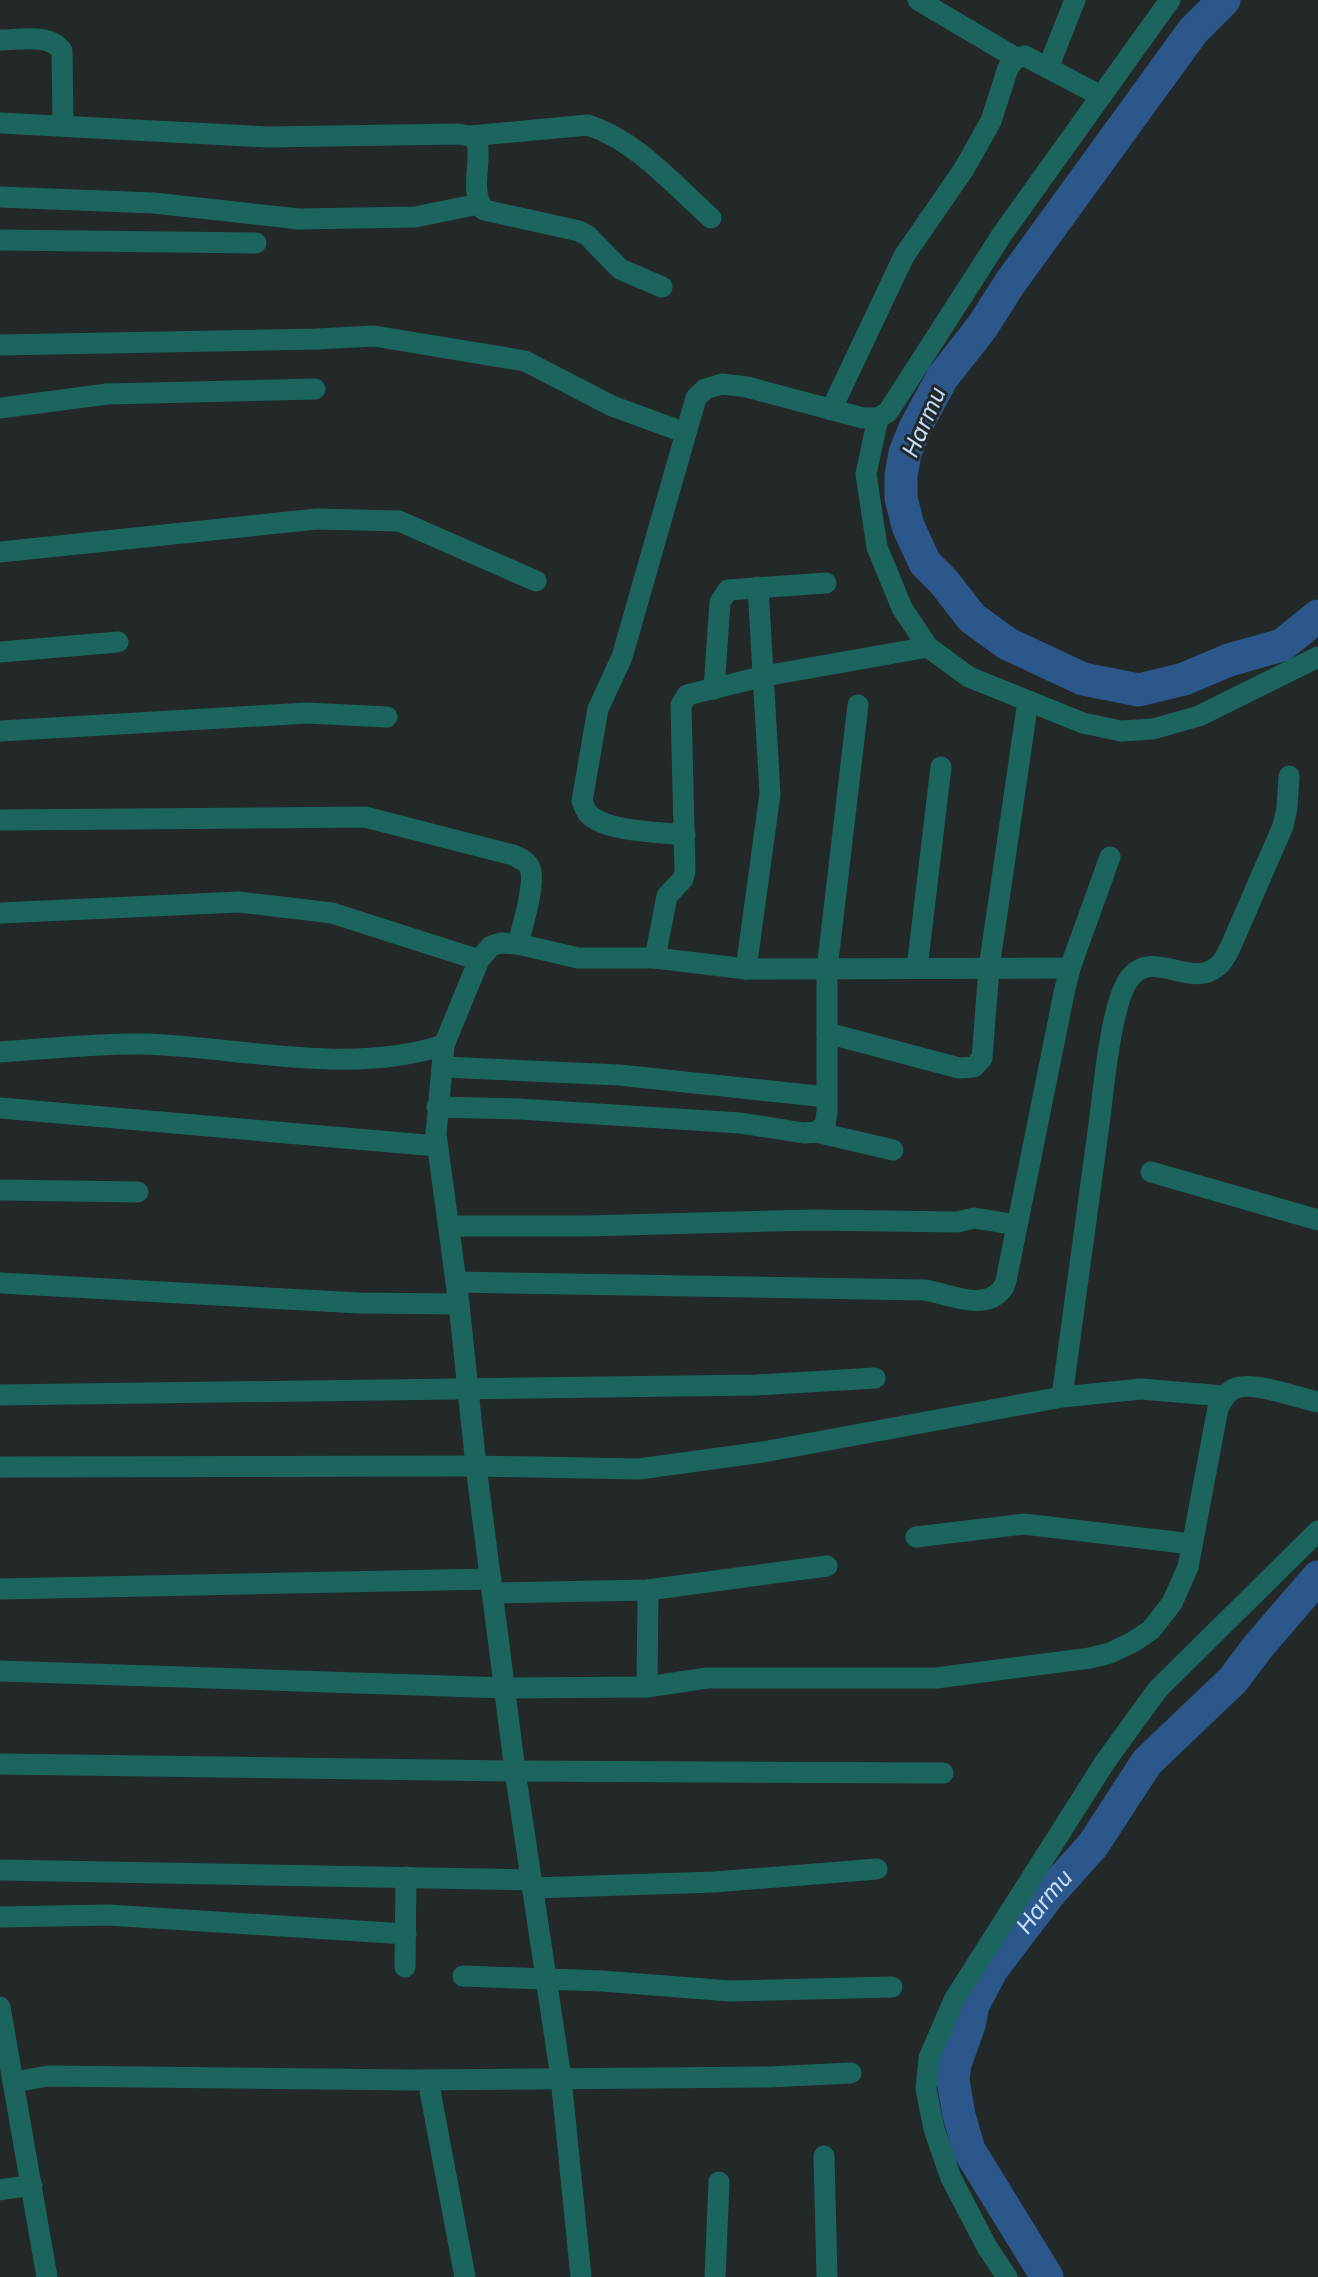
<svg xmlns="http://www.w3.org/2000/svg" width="1318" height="2277" viewBox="0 0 1318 2277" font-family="Inter,sans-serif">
<rect width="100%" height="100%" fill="#232829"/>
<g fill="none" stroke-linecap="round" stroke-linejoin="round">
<g stroke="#2c578b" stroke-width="33">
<path d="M 1224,0 L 1193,31 L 1010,283 L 982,327 L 942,378 L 915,428 L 905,453 L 901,475 L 901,498 L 908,526 L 925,563 L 944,582 L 972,618 L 1008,644 L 1083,679 L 1139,690 L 1184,679 L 1229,660 L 1282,645 L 1318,616"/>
<path id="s1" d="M 1047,2277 L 969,2150 L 959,2115 L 953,2080 L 955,2064 L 969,2025 L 973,2005 L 992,1969 L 1050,1893 L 1093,1845 L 1147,1762 L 1233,1680 L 1257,1648 L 1318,1577"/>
</g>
<g stroke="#1c655e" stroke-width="21">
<path d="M 918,0 L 1016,58"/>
<path d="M 0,40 C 19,40 50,33 62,51 L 63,125"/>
<path d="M 1048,68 L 1075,0"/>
<path d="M 0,123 L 268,137 L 458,134 L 470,136 L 477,141 C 482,163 469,191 484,210 L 579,231 L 588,236 L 620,269 L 662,287"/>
<path d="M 470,136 L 588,125 C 637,141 673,184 711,218"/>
<path d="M 0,197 L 154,203 L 299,219 L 415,217 L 479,204"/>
<path d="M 0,240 L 256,243"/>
<path d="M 0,345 L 317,339 L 374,336 L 525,361 L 612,406 L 686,433"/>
<path d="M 0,408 L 107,394 L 315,389"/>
<path d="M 831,410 L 904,256 L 964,169 L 991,121 L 1008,68 L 1016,58 L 1025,56 L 1101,96"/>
<path d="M 878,418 L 866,474 L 877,547 L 902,608 L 928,647 L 969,677 L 1083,723 L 1121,731 L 1153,729 L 1199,716 L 1318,657"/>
<path d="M 0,552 L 317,519 L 399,521 L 536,581"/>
<path d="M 0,652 L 118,642"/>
<path d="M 714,689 L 720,602 L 728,590 L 826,583"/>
<path d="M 0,731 L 307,713 L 387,717"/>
<path d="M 0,820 L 365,817 L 513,855 C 520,858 527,861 530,868 C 536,884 522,927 518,944 L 501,943 L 491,946 L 479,960 L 444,1045 L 436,1134 L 459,1304 L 476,1466 L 515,1771 L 561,2078 L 581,2277"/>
<path d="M 685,835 C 660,832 616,832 595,819 C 587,815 585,809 582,801 L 598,709 L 622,657 L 696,398 L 705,389 L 722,384 L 747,387 L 863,418 L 878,418 L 888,412 L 1003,233 L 1170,0"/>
<path d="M 0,913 L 239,902 L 332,913 L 479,960"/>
<path d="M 518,944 L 578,958 L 655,958 L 746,969 L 1070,968"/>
<path d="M 655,958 L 667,896 L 683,879 L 685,871 L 681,705 L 687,695 L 765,676 L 928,647"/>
<path d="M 917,968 L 941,767"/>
<path d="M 746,969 L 770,794 L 758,587"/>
<path d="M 827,1033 L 959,1068 L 974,1067 L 982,1058 L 989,968 L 1028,701"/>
<path d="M 0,1052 C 47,1049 96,1043 143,1044 C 243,1047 347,1076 444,1045"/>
<path d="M 444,1067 L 619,1075 L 827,1097"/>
<path d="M 437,1107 L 519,1109 L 740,1123 L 804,1133 L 816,1132 L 825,1125 L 827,1112 L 827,969 L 858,705"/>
<path d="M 0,1108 L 437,1146"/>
<path d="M 816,1132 L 893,1150"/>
<path d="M 1151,1172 L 1318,1220"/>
<path d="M 0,1190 L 138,1192"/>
<path d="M 449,1226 L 586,1226 L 814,1220 L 957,1222 L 974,1218 L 1017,1225"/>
<path d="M 456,1282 L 924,1290 C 948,1293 985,1313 1003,1288 C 1007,1282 1007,1273 1009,1266 L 1064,993 L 1070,968 L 1110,857"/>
<path d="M 0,1283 L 359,1303 L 459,1304"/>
<path d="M 0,1395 L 756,1385 L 875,1378"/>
<path d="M 1062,1397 C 1075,1304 1087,1210 1100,1117 C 1104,1084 1111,1009 1127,982 C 1150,944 1190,991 1218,966 C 1223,962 1227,954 1230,948 L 1283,826 L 1287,808 L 1289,776"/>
<path d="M 0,1467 L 476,1466 L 639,1469 L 763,1452 L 1062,1397 L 1141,1389 L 1224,1396"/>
<path d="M 916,1537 L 1024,1524 L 1192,1544"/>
<path d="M 0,1589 L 491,1579"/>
<path d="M 492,1593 L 648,1590 L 827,1566"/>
<path d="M 0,1671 L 505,1688 L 647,1687 L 707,1678 L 936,1678 L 1090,1658 L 1110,1653 L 1133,1642 L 1151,1630 L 1172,1603 L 1188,1567 L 1218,1408 C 1222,1400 1227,1391 1236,1388 C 1253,1381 1299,1398 1318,1402"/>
<path d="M 647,1687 L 648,1590"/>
<path d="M 0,1764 L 515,1771 L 943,1773"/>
<path d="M 0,1870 L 531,1880"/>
<path d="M 533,1888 L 714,1882 L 877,1869"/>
<path d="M 0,1917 L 108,1915 L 406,1934"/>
<path d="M 405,1967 L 406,1877"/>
<path d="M 463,1976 L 602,1981 L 730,1991 L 892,1987"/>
<path d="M 0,2007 L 47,2277"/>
<path d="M 428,2080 L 465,2277"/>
<path d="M 14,2082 L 48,2076 L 411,2080 L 768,2077 L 851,2073"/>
<path d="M 824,2156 L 827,2277"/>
<path d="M 0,2190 L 32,2185"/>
<path d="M 715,2277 L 719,2182"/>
<path d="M 1007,2277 L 987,2247 L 951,2178 L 934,2129 L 926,2089 L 929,2058 L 954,2000 L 1105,1762 L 1158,1689 L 1318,1531"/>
</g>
</g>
<g text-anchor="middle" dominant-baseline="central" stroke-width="6" stroke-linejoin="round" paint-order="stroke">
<g font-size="23" font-style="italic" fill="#c6dfff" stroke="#232829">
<text transform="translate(924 422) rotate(-66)">Harmu</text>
<text stroke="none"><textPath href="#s1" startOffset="425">Harmu</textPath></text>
</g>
</g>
</svg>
